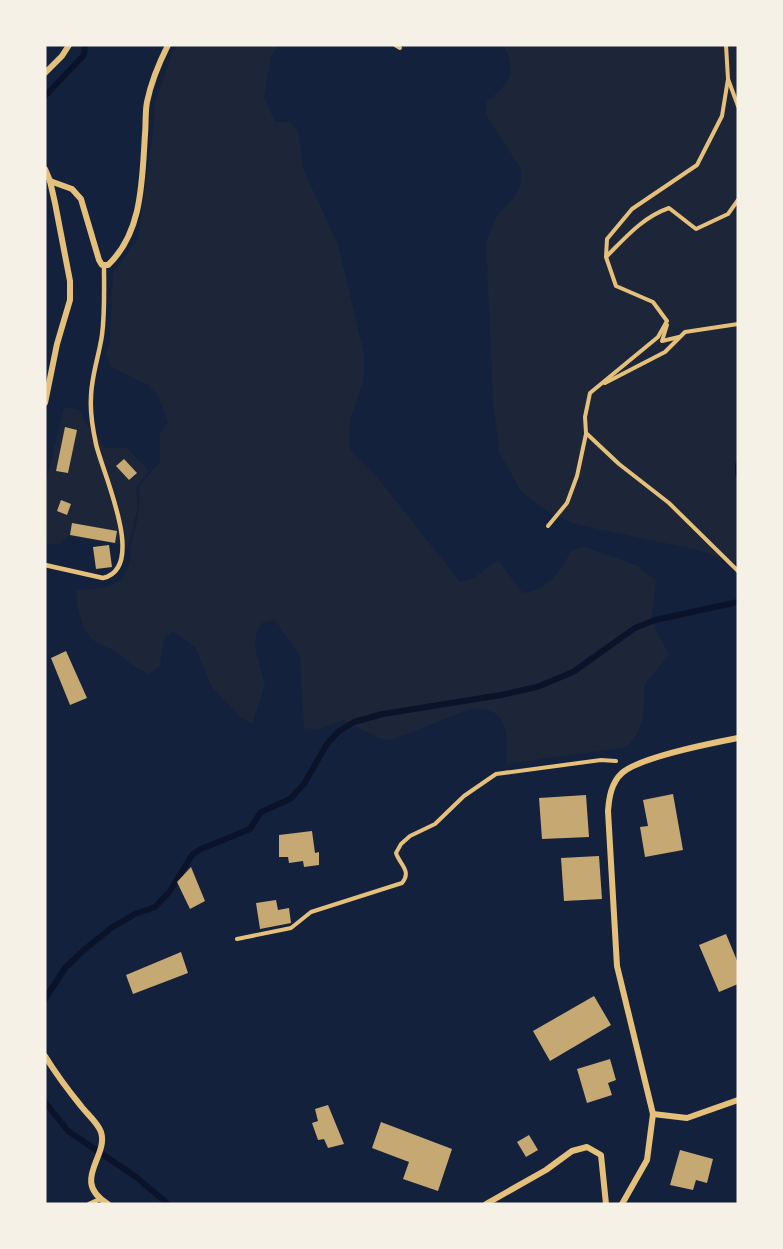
<svg xmlns="http://www.w3.org/2000/svg" width="783" height="1249" viewBox="0 0 783 1249" font-family="Figtree,sans-serif">
<rect width="100%" height="100%" fill="#14213d"/>
<g fill="#1d2539">
<path d="M 179,45 L 279,45 L 271,56 L 264,97 L 275,122 L 290,122 L 298,131 L 304,171 L 338,245 L 364,353 L 364,380 L 350,420 L 349,449 L 377,477 L 460,582 L 474,578 L 498,560 L 523,593 C 549,590 560,571 572,550 L 585,547 L 636,565 L 656,581 L 651,620 L 669,655 L 644,685 C 644,710 646,729 626,747 L 507,764 C 506,735 511,706 471,709 L 391,740 L 378,738 L 343,720 L 318,730 L 304,728 L 300,656 L 275,620 L 262,623 L 256,634 L 255,648 L 265,685 L 252,724 L 240,717 L 212,687 L 195,647 L 173,631 L 164,639 L 160,666 L 149,674 C 132,667 128,660 113,650 C 108,647 101,646 96,642 C 80,631 78,609 76,590 C 98,589 123,589 129,564 C 131,556 130,549 132,541 C 137,522 141,506 139,486 L 160,462 L 160,434 L 168,422 L 158,396 L 148,385 L 111,367 L 106,354 L 110,341 L 113,273 L 138,239 L 152,141 L 155,103 L 172,53 Z"/>
<path d="M 504,45 L 738,45 L 738,553 L 735,563 L 697,550 L 579,525 L 552,515 L 521,491 L 499,452 L 493,401 L 486,243 L 497,216 L 515,196 L 521,183 L 521,169 L 486,115 L 487,101 C 511,81 517,76 504,45 Z"/>
<path d="M 64,407 L 79,410 L 87,425 L 106,448 L 127,448 L 149,471 L 136,487 L 138,507 L 128,546 L 67,536 L 59,545 L 45,543 L 45,487 Z"/>
</g>
<g fill="none" stroke-linecap="round" stroke-linejoin="round">
<g stroke="#0b132b" stroke-width="6">
<path d="M 45,96 L 84,55 L 85,45"/>
<path d="M 738,465 L 738,474"/>
<path d="M 45,999 L 65,968 L 85,949 L 111,928 L 135,914 L 155,907 L 170,891 L 192,855 L 201,849 L 250,829 L 261,812 L 290,799 L 304,784 L 327,744 L 339,731 L 354,722 L 383,714 L 501,695 L 537,687 L 573,672 L 635,628 L 655,620 L 738,602"/>
<path d="M 45,1102 L 68,1131 L 136,1177 L 168,1204"/>
</g>
</g>
<g fill="#c6a872">
<path d="M 65,427 L 77,430 L 68,473 L 56,471 Z"/>
<path d="M 124,459 L 137,473 L 129,480 L 116,466 Z"/>
<path d="M 61,500 L 71,504 L 67,515 L 57,511 Z"/>
<path d="M 72,523 L 117,531 L 115,543 L 70,535 Z"/>
<path d="M 109,545 L 112,567 L 96,569 L 93,547 Z"/>
<path d="M 66,651 L 87,698 L 70,705 L 51,658 Z"/>
<path d="M 673,794 L 683,850 L 645,857 L 640,827 L 648,826 L 643,800 Z"/>
<path d="M 586,795 L 589,837 L 542,839 L 539,798 Z"/>
<path d="M 312,831 L 315,853 L 319,852 L 319,865 L 304,867 L 303,861 L 289,863 L 288,857 L 279,857 L 279,835 Z"/>
<path d="M 599,856 L 602,899 L 564,901 L 561,858 Z"/>
<path d="M 191,867 L 205,901 L 190,909 L 177,882 Z"/>
<path d="M 276,900 L 278,910 L 289,908 L 291,923 L 260,929 L 256,903 Z"/>
<path d="M 726,934 L 738,963 L 738,984 L 719,992 L 699,945 Z"/>
<path d="M 181,952 L 188,973 L 133,994 L 126,975 Z"/>
<path d="M 594,996 L 611,1025 L 550,1061 L 533,1031 Z"/>
<path d="M 610,1059 L 616,1080 L 608,1083 L 612,1095 L 587,1103 L 577,1069 Z"/>
<path d="M 328,1105 L 344,1144 L 328,1148 L 324,1139 L 318,1140 L 312,1123 L 318,1121 L 315,1109 Z"/>
<path d="M 381,1122 L 452,1149 L 438,1191 L 403,1179 L 409,1162 L 372,1148 Z"/>
<path d="M 529,1135 L 538,1150 L 526,1157 L 517,1142 Z"/>
<path d="M 680,1150 L 713,1159 L 707,1183 L 696,1180 L 693,1190 L 670,1185 Z"/>
</g>
<g fill="none" stroke-linecap="round" stroke-linejoin="round">
<g stroke="#e5c07b" stroke-width="4">
<path d="M 395,45 L 400,48"/>
<path d="M 726,45 L 728,79 L 722,116 L 697,165 L 632,209 L 607,239 L 606,257 L 616,286 L 653,302 L 667,321 L 658,337 L 590,393 L 585,417 L 586,433 L 619,464 L 669,503 L 738,571"/>
<path d="M 728,79 L 738,106"/>
<path d="M 607,256 C 626,237 643,217 669,208 L 696,229 L 728,214 L 738,200"/>
<path d="M 667,325 L 662,341 L 679,337"/>
<path d="M 605,383 L 665,352 L 685,332 L 738,324"/>
<path d="M 548,526 L 567,503 L 577,476 L 586,434"/>
<path d="M 237,939 L 291,928 L 311,912 L 402,883 C 412,871 400,865 396,853 L 401,844 L 410,836 L 435,824 L 464,796 L 496,774 L 601,760 L 616,761"/>
</g>
<g stroke="#e5c07b" stroke-width="4.5">
<path d="M 45,565 L 103,578 C 148,568 102,472 96,444 C 93,430 90,412 91,398 C 91,377 99,356 102,335 C 105,312 104,288 104,266"/>
<path d="M 89,1204 L 100,1199"/>
</g>
<g stroke="#e5c07b" stroke-width="6">
<path d="M 45,73 L 62,56 L 69,45"/>
<path d="M 45,169 L 50,181 L 55,203 L 70,281 L 70,300 L 57,344 L 45,403"/>
<path d="M 50,181 L 72,189 L 81,199 L 99,260 L 102,265 L 108,265 C 143,232 142,179 145,134 C 146,124 145,112 147,102 C 151,82 159,63 168,45"/>
<path d="M 45,1056 C 56,1074 68,1090 81,1106 C 87,1114 98,1123 101,1132 C 109,1157 70,1181 108,1204"/>
<path d="M 653,1114 L 687,1118 L 738,1100"/>
<path d="M 486,1204 L 546,1170 L 572,1151 L 587,1147 L 601,1155 L 606,1204"/>
<path d="M 622,1204 L 647,1160 L 653,1114 L 617,966 L 608,811 C 609,798 611,783 622,773 C 640,757 712,743 738,738"/>
</g>
</g>
<rect width="783" height="1249" fill="none" stroke="#f6f1e7" stroke-width="93"/>
</svg>
